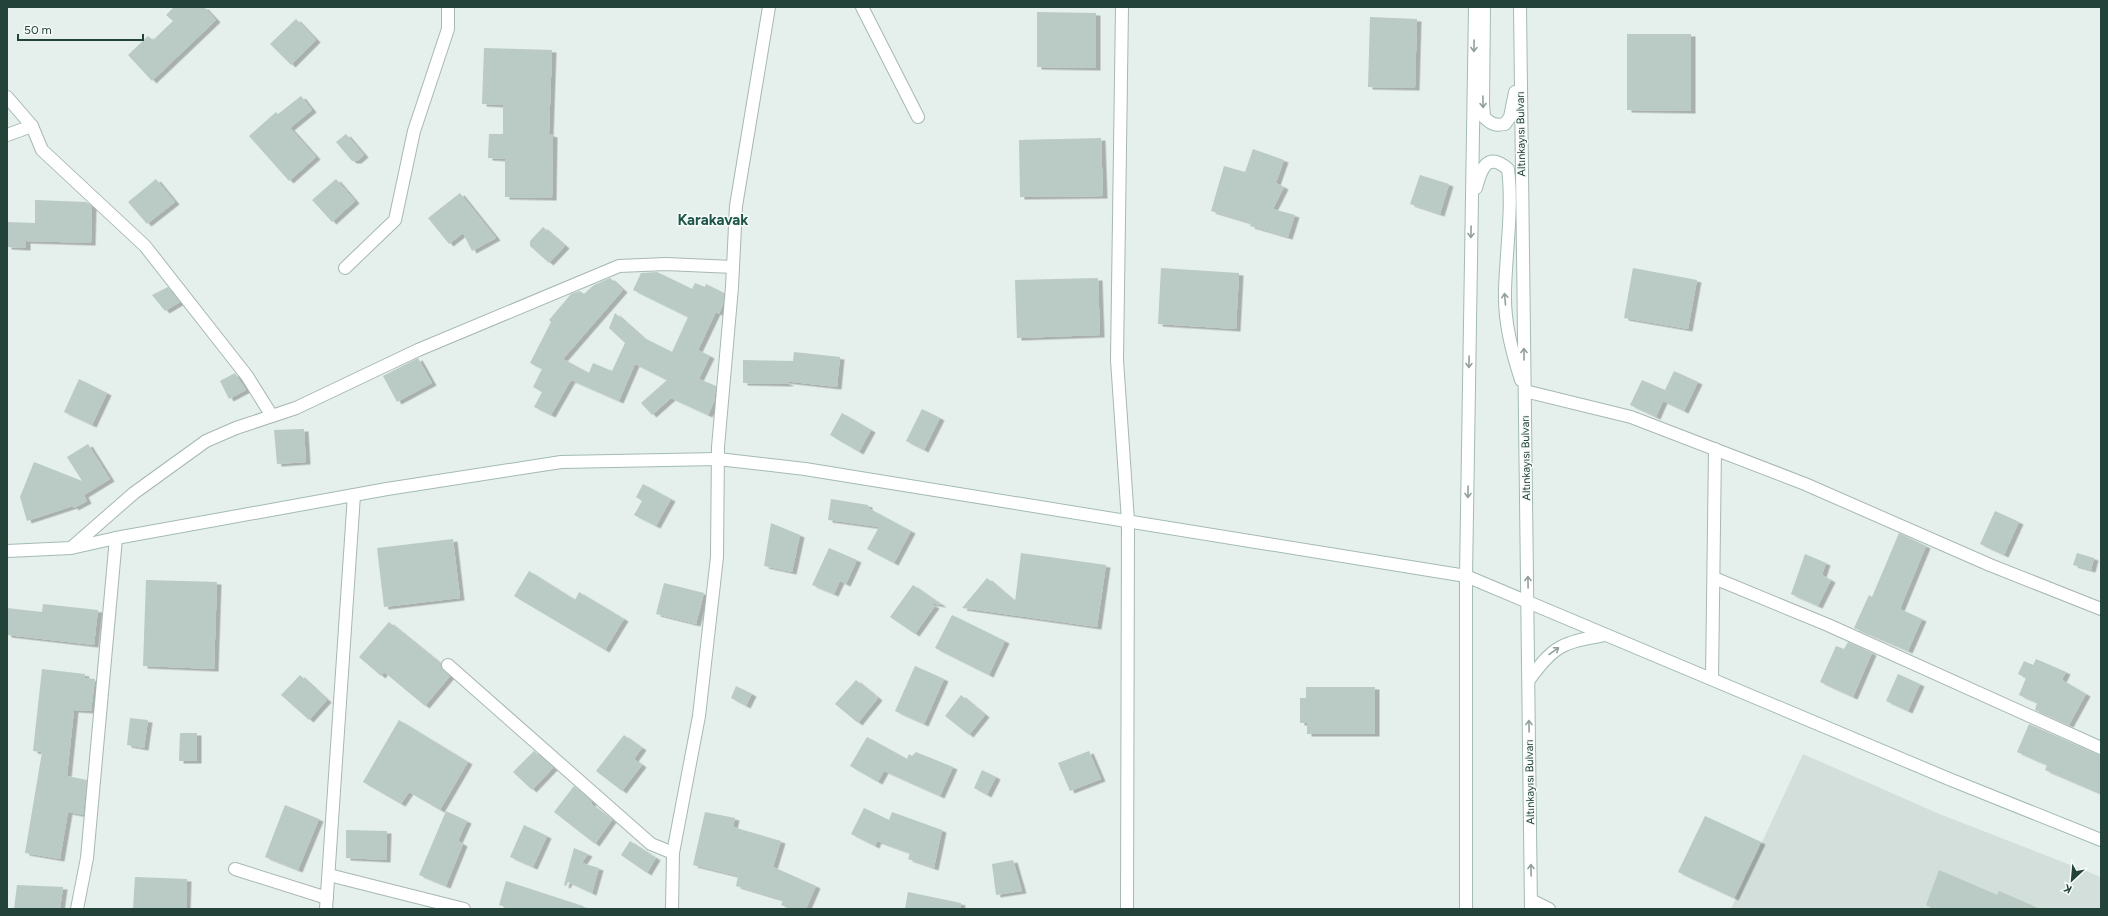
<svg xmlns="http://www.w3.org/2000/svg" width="2108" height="916" viewBox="0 0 2108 916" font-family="Figtree,sans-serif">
<defs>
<filter id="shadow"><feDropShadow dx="4.5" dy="2.5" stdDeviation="0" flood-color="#0004"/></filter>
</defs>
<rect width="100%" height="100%" fill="#e5efeb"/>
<path fill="#d3dfda" d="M 1803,754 L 1937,813 L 2101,877 L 2101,909 L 1731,909 Z"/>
<g fill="#bacac4" filter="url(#shadow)">
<path d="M 174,7 L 204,7 L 216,20 L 152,81 L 128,55 L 148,36 L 153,40 L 173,21 L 166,15 Z"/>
<path d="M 1037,12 L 1096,13 L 1096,68 L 1037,67 Z"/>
<path d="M 1370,17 L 1417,19 L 1415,88 L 1368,87 Z"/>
<path d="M 296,19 L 316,40 L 291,65 L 270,44 Z"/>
<path d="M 1627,34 L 1691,34 L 1691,111 L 1627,110 Z"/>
<path d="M 484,48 L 552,50 L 549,134 L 553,135 L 552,198 L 505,197 L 505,159 L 488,158 L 489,134 L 503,134 L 503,105 L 482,104 Z"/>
<path d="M 301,96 L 312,110 L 290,128 L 316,157 L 289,181 L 249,136 L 276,112 L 278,114 Z"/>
<path d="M 346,134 L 364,155 L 357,161 L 352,161 L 336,142 Z"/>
<path d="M 1101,138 L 1103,196 L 1020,197 L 1019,140 Z"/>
<path d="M 1253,149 L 1284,160 L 1276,183 L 1284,187 L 1273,209 L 1295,215 L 1288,237 L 1250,226 L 1251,223 L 1211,211 L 1224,166 L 1245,172 Z"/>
<path d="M 1420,175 L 1449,184 L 1440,214 L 1410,204 Z"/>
<path d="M 156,179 L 175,202 L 147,224 L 128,202 Z"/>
<path d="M 336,179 L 355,201 L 332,222 L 312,200 Z"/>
<path d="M 460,193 L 496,238 L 472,251 L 463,233 L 449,244 L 428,218 Z"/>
<path d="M 35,200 L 86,202 L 92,206 L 91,243 L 26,241 L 26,248 L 7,247 L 7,222 L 35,223 Z"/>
<path d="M 543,227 L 565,246 L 549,263 L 530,246 L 530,241 Z"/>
<path d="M 1161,268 L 1239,273 L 1236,329 L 1158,324 Z"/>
<path d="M 1633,268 L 1697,280 L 1688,329 L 1624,318 Z"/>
<path d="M 657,272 L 692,289 L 695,283 L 705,287 L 706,284 L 724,293 L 723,304 L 719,314 L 716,312 L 698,350 L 710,356 L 699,379 L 716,386 L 714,402 L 708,415 L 671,398 L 652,415 L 641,403 L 667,380 L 635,364 L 619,401 L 571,380 L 551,415 L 534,407 L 542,392 L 533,387 L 542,369 L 530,363 L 551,322 L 549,320 L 571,294 L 580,291 L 584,294 L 594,285 L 610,278 L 623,290 L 563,359 L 589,373 L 593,363 L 612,371 L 625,343 L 609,328 L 615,313 L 642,337 L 672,352 L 688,317 L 633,290 L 641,273 Z"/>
<path d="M 1098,278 L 1100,335 L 1017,338 L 1015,280 Z"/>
<path d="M 168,287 L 180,302 L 165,311 L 152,295 Z"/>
<path d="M 794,352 L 840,357 L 837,387 L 783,381 L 790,384 L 743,383 L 743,360 L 793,361 Z"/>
<path d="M 418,358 L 432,383 L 397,402 L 383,376 Z"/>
<path d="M 1674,371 L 1698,382 L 1684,411 L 1663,401 L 1656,417 L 1630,405 L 1642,380 L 1665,390 Z"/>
<path d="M 235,373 L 246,390 L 229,399 L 220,381 Z"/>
<path d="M 79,379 L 107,393 L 92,425 L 64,412 Z"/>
<path d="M 922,409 L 940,418 L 924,450 L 906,441 Z"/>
<path d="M 842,413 L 871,430 L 859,452 L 830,435 Z"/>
<path d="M 304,429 L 306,462 L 277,464 L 274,430 Z"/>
<path d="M 88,444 L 110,479 L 84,495 L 87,501 L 74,508 L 73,506 L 27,521 L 20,497 L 34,462 L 82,481 L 67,457 Z"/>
<path d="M 643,484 L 671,499 L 656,526 L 634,515 L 642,501 L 636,497 Z"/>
<path d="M 831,499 L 868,505 L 868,508 L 911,531 L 894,563 L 867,549 L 879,527 L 828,520 Z"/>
<path d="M 1995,511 L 2019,522 L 2004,555 L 1980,544 Z"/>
<path d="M 771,523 L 800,535 L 792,572 L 764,566 Z"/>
<path d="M 1899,533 L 1926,546 L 1900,609 L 1922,619 L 1908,651 L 1854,628 L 1869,595 L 1872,597 Z"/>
<path d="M 453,539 L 460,598 L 384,607 L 377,548 Z"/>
<path d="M 829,548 L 857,560 L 846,584 L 840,581 L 834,594 L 812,585 Z"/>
<path d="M 1021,553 L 1106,565 L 1097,627 L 962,608 L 987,578 L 1015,602 Z"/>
<path d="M 2077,553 L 2094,558 L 2091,570 L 2073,565 Z"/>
<path d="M 1805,554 L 1826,563 L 1822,575 L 1831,580 L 1818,606 L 1791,594 Z"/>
<path d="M 529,571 L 575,600 L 579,592 L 624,619 L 605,650 L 514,596 Z"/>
<path d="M 146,580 L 217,582 L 214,669 L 143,666 Z"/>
<path d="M 664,583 L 704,593 L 696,624 L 656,614 Z"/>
<path d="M 913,585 L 942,605 L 929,603 L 935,606 L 915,634 L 890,617 Z"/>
<path d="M 43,604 L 98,610 L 94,645 L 7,635 L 7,608 L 42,612 Z"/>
<path d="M 952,615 L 1005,641 L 989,675 L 935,648 Z"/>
<path d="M 389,622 L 441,664 L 443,670 L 450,676 L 425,706 L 384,672 L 381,676 L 359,657 Z"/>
<path d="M 1848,642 L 1872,653 L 1853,697 L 1820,682 L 1836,646 L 1844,649 Z"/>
<path d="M 2036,659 L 2066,672 L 2062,680 L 2086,694 L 2069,725 L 2035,710 L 2037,703 L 2019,695 L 2026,678 L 2018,674 L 2024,661 L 2033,665 Z"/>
<path d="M 915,666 L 944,679 L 924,724 L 895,711 Z"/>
<path d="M 42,669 L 85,674 L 84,678 L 95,679 L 91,711 L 74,710 L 67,776 L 87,780 L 83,815 L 68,812 L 60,859 L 25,853 L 42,752 L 33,751 Z"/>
<path d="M 1898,674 L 1920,684 L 1908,711 L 1886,701 Z"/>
<path d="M 300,675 L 327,700 L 309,720 L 281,695 Z"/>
<path d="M 856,680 L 878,698 L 858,723 L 835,704 Z"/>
<path d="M 736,686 L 752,694 L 746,706 L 731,698 Z"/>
<path d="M 1306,687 L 1375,687 L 1375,734 L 1307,734 L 1307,723 L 1300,723 L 1300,698 L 1306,698 Z"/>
<path d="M 961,695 L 985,715 L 969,735 L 945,716 Z"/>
<path d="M 130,718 L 148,720 L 144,748 L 127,745 Z"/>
<path d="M 399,720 L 468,762 L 440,810 L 409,792 L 401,804 L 363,782 Z"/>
<path d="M 2029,724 L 2101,756 L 2101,794 L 2045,770 L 2047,765 L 2017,752 Z"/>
<path d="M 180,733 L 197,733 L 197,761 L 179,761 Z"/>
<path d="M 624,735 L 642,748 L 634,759 L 642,765 L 622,791 L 596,771 Z"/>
<path d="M 867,737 L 907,759 L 909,754 L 912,756 L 916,752 L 953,767 L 940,796 L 884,771 L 878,782 L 850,766 Z"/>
<path d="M 534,751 L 553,768 L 532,790 L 513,772 Z"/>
<path d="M 1089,751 L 1101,779 L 1070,791 L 1058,763 Z"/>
<path d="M 982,770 L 996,777 L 987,795 L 974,788 Z"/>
<path d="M 574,786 L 592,802 L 591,804 L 612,820 L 595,844 L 554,812 Z"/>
<path d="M 285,805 L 319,819 L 298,870 L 265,857 Z"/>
<path d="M 864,808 L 889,820 L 892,812 L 942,830 L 934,868 L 908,859 L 910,853 L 877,841 L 875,846 L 851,834 Z"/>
<path d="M 446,811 L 467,821 L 458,841 L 463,844 L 446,886 L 419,875 Z"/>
<path d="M 705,812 L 735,818 L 733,827 L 781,841 L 773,867 L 816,886 L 806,909 L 791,909 L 781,905 L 783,900 L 736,886 L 738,876 L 693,865 Z"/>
<path d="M 1705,816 L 1761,842 L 1734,898 L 1678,872 Z"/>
<path d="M 524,825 L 547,836 L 533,867 L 510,857 Z"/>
<path d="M 346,830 L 387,831 L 386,860 L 346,858 Z"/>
<path d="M 630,841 L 656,858 L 647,873 L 621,855 Z"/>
<path d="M 574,848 L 588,854 L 582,863 L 599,868 L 592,893 L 568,882 L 566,886 L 564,885 Z"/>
<path d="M 1013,860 L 1022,891 L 996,895 L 992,864 Z"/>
<path d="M 1939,870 L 1997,895 L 1999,891 L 2040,909 L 1934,909 L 1926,905 Z"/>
<path d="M 135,877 L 187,879 L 186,909 L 133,909 Z"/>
<path d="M 506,881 L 583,906 L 583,909 L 512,909 L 499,905 Z"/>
<path d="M 17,885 L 63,887 L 60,909 L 14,909 Z"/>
<path d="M 908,892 L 961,903 L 960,909 L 905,909 Z"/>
</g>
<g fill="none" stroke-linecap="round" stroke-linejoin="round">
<g stroke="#a7b8b2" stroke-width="14">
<g id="minor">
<path d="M 862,7 L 918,117"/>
<path d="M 1122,7 L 1117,360 L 1128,521 L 1127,909"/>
<path d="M 7,97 L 32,126"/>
<path d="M 7,135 L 32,126 L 42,150 L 145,246 L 247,376 L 272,416"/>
<path d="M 345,268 L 395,220 L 414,131 L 448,29 L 448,7"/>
<path d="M 1525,391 L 1631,417 L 1805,484 L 1990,565 L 2101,609"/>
<path d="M 71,548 L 134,493 L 206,441 L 236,428 L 296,408 L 418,350 L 619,266 L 666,264 L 733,267"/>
<path d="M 1714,578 L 1828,625 L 2101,748"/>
<path d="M 448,665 L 651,844 L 673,853"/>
<path d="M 1712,679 L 1715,449"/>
<path d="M 235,869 L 327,898"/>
<path d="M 329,875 L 464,909"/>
<path d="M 77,909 L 87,858 L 116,538"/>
<path d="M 326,909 L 354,495"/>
</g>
</g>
<g stroke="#a7b8b2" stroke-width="14">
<g id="tertiary">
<path d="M 1531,900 L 1549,909"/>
<path d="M 672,909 L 673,853 L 699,716 L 717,557 L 718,447 L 732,287 L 736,206 L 769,7"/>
</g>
</g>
<g stroke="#a3bbb3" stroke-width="14">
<g id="secondary">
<path d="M 1484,7 L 1483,104 L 1484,117 C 1491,124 1495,126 1505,124 L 1510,117 L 1515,92"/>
<path d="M 1520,7 L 1531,909"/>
<path d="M 1476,188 C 1481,169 1487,151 1508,169 C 1513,209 1506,250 1505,291 C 1504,322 1512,352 1521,380"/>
<path d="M 7,551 L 71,548 L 116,538 L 387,489 L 561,462 L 718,459 L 805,469 L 1466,576 L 1949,779 L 2101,840"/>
<path d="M 1529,680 C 1554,645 1562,643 1604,635"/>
<path d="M 1466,909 L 1466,576 L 1475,7"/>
</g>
</g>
<use href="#minor" stroke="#fff" stroke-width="12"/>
<use href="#tertiary" stroke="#fff" stroke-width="12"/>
<use href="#secondary" stroke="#fff" stroke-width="12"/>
</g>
<defs><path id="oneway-shaft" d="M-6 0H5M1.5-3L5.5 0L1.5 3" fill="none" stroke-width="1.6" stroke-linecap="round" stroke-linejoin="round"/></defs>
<g stroke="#91a09c">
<use href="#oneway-shaft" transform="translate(1474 46) rotate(91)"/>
<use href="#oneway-shaft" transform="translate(1483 102) rotate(89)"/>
<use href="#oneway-shaft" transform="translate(1471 232) rotate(91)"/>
<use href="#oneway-shaft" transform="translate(1505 299) rotate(-95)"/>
<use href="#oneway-shaft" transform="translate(1524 354) rotate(-91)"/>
<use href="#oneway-shaft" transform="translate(1469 362) rotate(91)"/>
<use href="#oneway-shaft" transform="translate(1468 492) rotate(91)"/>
<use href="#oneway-shaft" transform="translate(1528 582) rotate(-91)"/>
<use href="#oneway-shaft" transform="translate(1554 651) rotate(-35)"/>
<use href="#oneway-shaft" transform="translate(1529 726) rotate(-91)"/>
<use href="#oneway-shaft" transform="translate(1531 870) rotate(-91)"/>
</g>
<g text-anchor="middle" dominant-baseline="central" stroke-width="3" stroke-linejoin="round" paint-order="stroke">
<g font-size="11" fill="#23423a" stroke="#f6fbf9">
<text transform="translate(1521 134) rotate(-91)">Altınkayısı Bulvarı</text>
<text transform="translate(1526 458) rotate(-91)">Altınkayısı Bulvarı</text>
<text transform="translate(1530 782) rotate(-91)">Altınkayısı Bulvarı</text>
</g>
<g font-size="15" font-weight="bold" fill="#1e5549" stroke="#f6fbf9">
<text x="713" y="220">Karakavak</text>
</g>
</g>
<rect width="2108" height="916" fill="none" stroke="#23423a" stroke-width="16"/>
<g transform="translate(2072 880) rotate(206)" stroke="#f6fbf9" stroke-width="3" paint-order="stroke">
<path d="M0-3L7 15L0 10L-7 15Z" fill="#23423a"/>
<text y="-6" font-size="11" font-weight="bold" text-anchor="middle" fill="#23423a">K</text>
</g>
<path d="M18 34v6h125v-6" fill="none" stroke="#23423a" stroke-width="2"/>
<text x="24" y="34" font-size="12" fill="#23423a" stroke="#f6fbf9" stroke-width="3" paint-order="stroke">50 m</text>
</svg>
